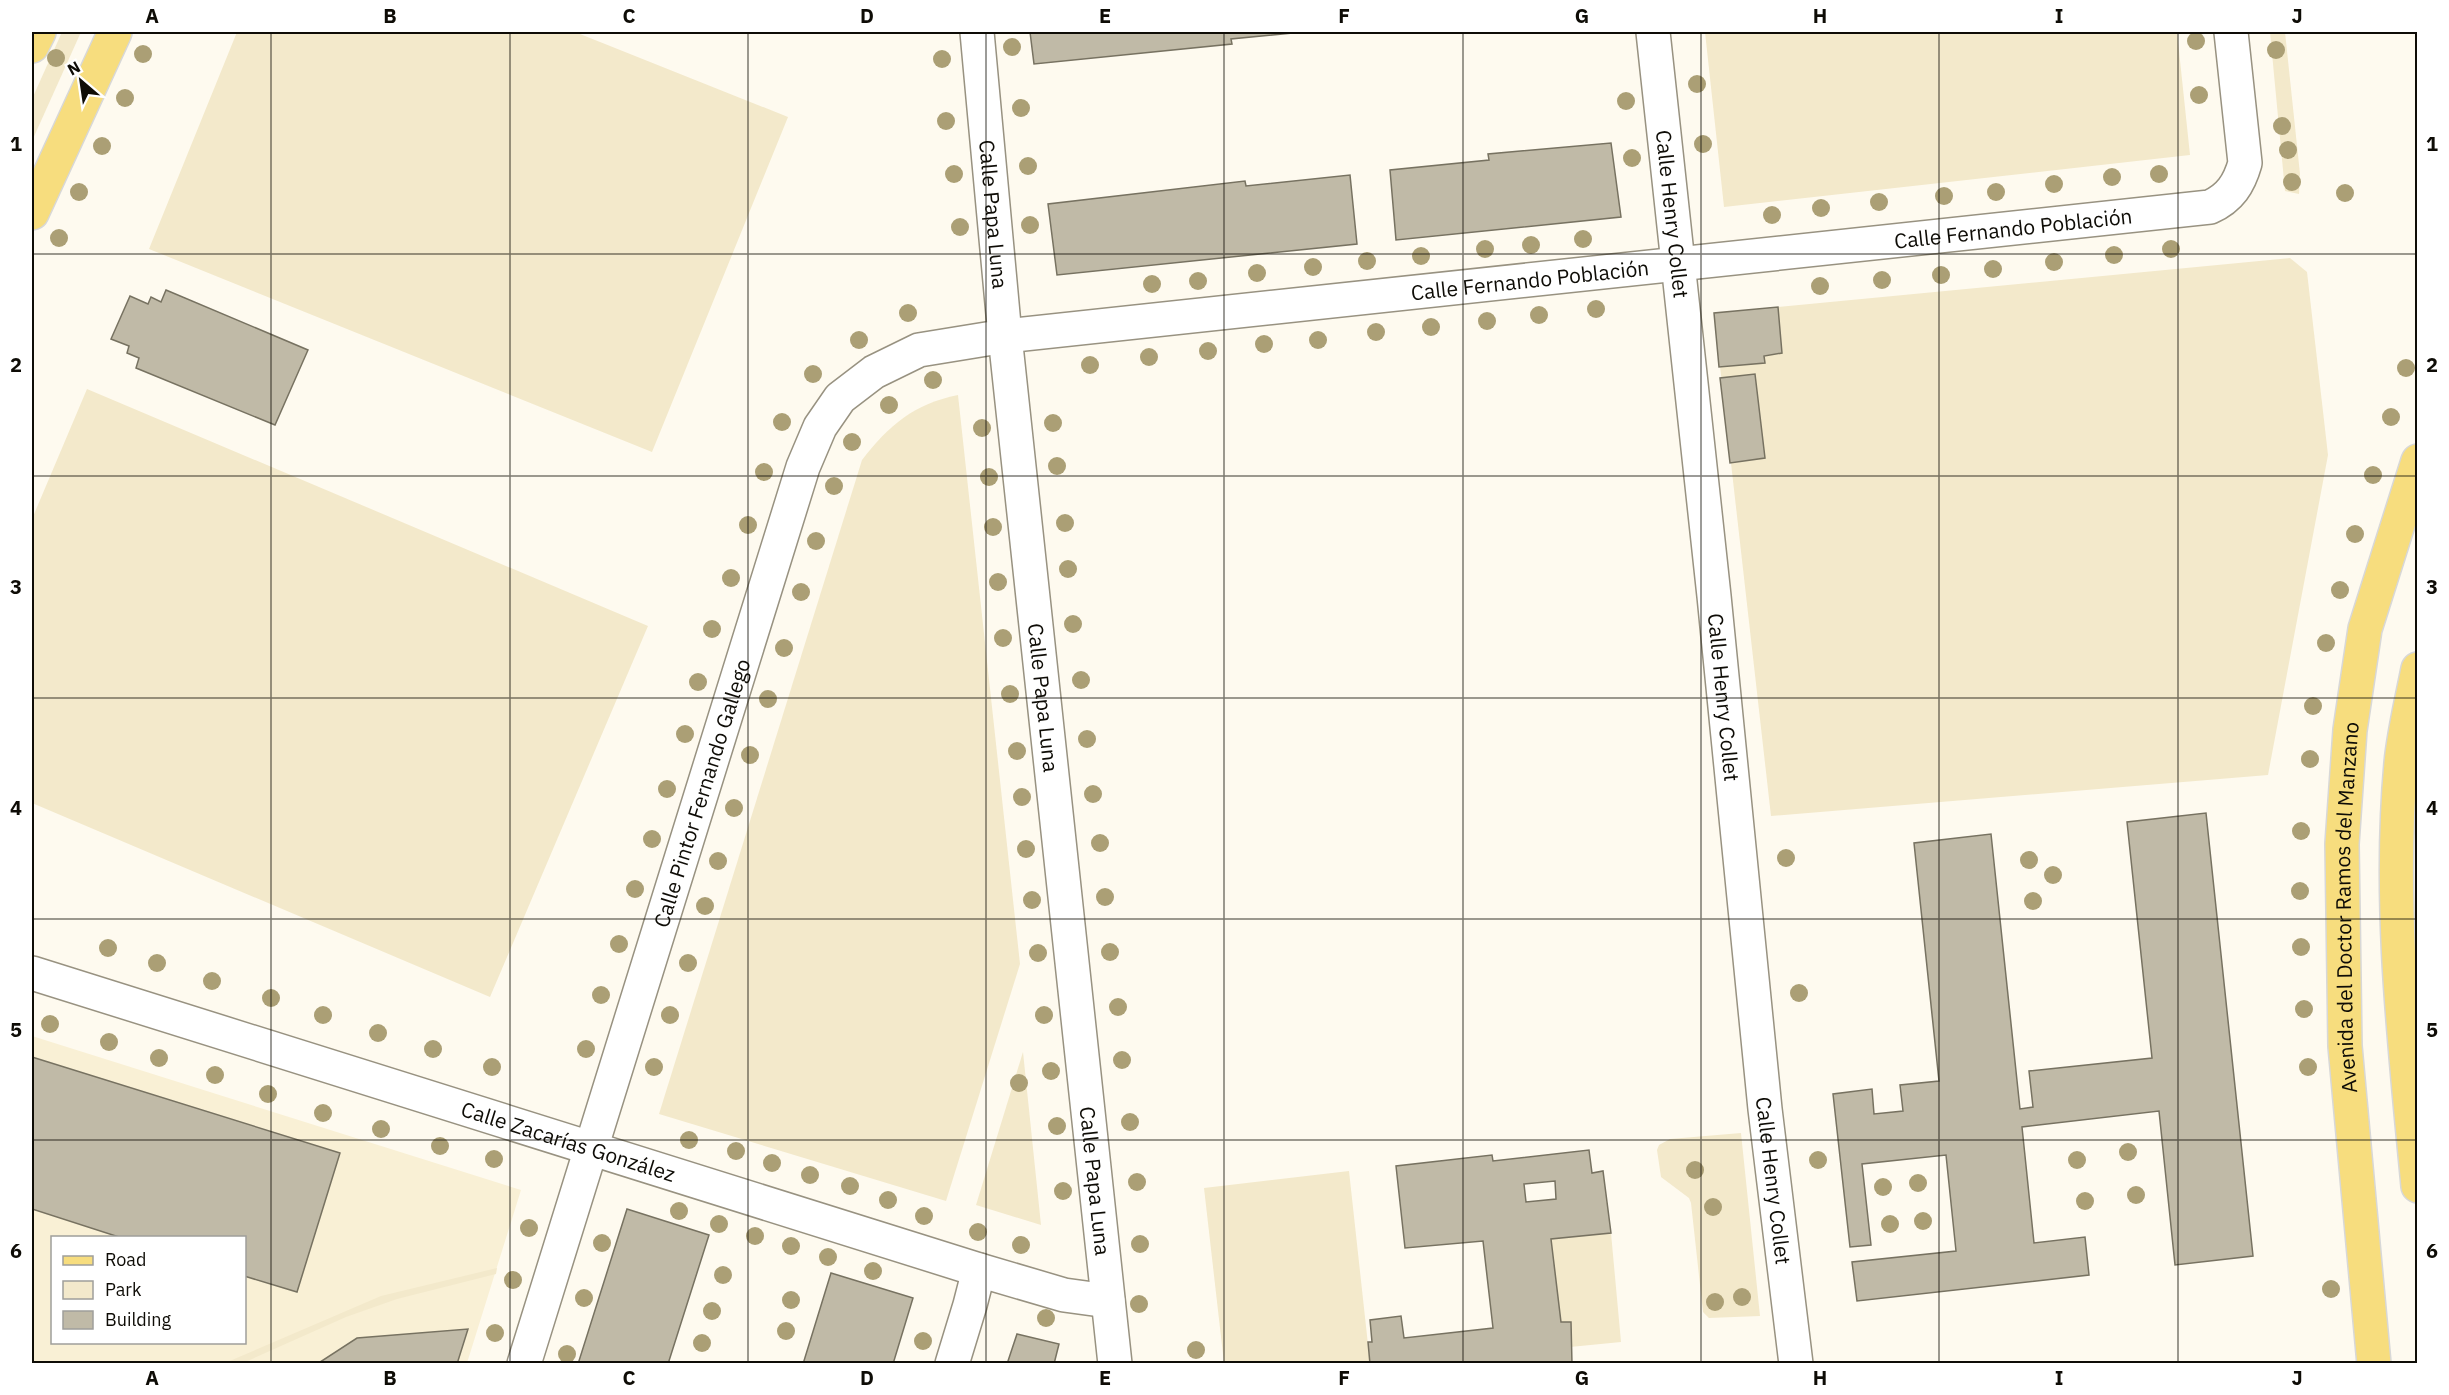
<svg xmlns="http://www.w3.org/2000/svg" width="2449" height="1395" viewBox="0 0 2449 1395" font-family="'IBM Plex Sans',sans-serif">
<rect width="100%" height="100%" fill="#fefaef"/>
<path fill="#f9f0d5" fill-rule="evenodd" d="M 32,1036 L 521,1190 L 467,1363 L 32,1363 ZM 52,1238 L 244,1238 L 244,1342 L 52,1342 Z"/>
<g fill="#f3e9cb">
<path d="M 62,32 L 81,32 L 32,141 L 32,99 Z"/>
<path d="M 237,32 L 575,32 L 788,117 L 652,452 L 149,249 Z"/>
<path d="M 1705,32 L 2177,32 L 2190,155 L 1724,207 Z"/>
<path d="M 2270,32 L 2285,32 L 2300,174 L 2299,194 L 2285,191 Z"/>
<path d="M 2290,258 L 2307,272 L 2328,455 L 2268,775 L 1771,816 L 1714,313 Z"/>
<path d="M 87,389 L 648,626 L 490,997 L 32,803 L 32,519 Z"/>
<path d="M 958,395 L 1020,964 L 946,1201 L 659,1114 L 862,460 C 889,425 914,404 958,395 Z"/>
<path d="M 1023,1052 L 1041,1225 L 976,1205 Z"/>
<path d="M 1741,1133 L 1760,1316 L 1709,1318 L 1703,1312 L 1691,1203 L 1689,1198 L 1661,1177 L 1657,1150 L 1659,1145 L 1670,1139 Z"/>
<path d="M 1349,1171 L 1370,1363 L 1224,1363 L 1204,1188 Z"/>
<path d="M 1611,1233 L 1621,1342 L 1570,1347 L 1571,1322 L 1561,1322 L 1551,1239 Z"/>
<path d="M 497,1268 L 496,1274 L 397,1299 L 346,1317 L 243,1363 L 225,1363 L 381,1296 Z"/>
</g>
<g fill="#c0baa7" stroke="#777261" stroke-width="1.5" fill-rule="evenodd">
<path d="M 1030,32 L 1303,32 L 1231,39 L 1232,44 L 1034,64 Z"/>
<path d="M 1611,143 L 1621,217 L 1396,240 L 1390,170 L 1489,160 L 1488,154 Z"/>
<path d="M 1350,175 L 1357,244 L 1057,275 L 1048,204 L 1245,181 L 1246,186 Z"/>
<path d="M 166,290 L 308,350 L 275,425 L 136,368 L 139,358 L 127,353 L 129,346 L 111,339 L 130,296 L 148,304 L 151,297 L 161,302 Z"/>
<path d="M 1778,307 L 1782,353 L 1764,356 L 1765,363 L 1719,367 L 1714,313 Z"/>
<path d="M 1755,374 L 1765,458 L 1730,463 L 1720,378 Z"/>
<path d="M 2206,813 L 2253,1256 L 2175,1265 L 2159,1111 L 2022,1127 L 2034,1243 L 2085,1237 L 2089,1275 L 1857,1301 L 1852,1262 L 1956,1251 L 1946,1155 L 1862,1164 L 1871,1245 L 1850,1247 L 1833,1094 L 1872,1089 L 1874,1114 L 1903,1111 L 1900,1085 L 1939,1081 L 1914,843 L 1991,834 L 2020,1109 L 2033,1107 L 2029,1071 L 2152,1058 L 2127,822 Z"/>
<path d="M 32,1057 L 340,1153 L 297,1292 L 244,1276 L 244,1238 L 122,1238 L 32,1209 Z"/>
<path d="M 1589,1150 L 1592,1173 L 1603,1171 L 1611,1233 L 1551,1239 L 1561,1322 L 1571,1322 L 1572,1364 L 1370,1364 L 1368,1342 L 1372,1342 L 1370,1320 L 1401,1316 L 1404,1338 L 1493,1328 L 1483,1241 L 1405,1248 L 1396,1166 L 1492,1155 L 1493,1161 ZM 1555,1181 L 1556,1199 L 1526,1202 L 1524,1184 Z"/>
<path d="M 627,1209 L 709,1235 L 668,1364 L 578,1364 Z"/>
<path d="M 831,1273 L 913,1298 L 893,1364 L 803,1364 Z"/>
<path d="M 468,1329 L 457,1364 L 317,1364 L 357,1338 Z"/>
<path d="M 1017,1334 L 1059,1344 L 1054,1364 L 1007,1364 Z"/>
</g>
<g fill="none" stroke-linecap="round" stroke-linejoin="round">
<g stroke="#989281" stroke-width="36">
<g id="minor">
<path id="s1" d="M 977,32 L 1005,336 L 1115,1364"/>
<path id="s2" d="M 1653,32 L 1714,596 L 1765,1109 L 1796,1364"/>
<path id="s3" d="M 32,973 L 979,1270 L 1064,1295 L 1108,1301"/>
<path id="s4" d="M 524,1364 L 803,467 L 820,427 L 840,398 L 874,372 L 919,350 L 1005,336 L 2210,207 C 2230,198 2239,184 2245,163 L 2231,32"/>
<path d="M 952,1364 L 970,1305 L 979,1270"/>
</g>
</g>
<g stroke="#d8d8d7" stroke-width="36">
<g id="major">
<path d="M 32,46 L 39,32"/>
<path d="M 32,213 L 115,32"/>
<path d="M 2418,669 C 2412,700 2404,732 2401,763 C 2388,904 2405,1047 2418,1186"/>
<path id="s5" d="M 2374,1364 L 2345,1046 L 2342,844 L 2350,730 L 2365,629 L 2418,461"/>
</g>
</g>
<use href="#minor" stroke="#fff" stroke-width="33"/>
<use href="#major" stroke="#f7dd7e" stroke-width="33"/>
</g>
<g fill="#ab9f75">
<circle cx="2196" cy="41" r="9"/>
<circle cx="1012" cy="47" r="9"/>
<circle cx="2276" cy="50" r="9"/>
<circle cx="143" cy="54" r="9"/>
<circle cx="56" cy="58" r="9"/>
<circle cx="942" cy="59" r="9"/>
<circle cx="1697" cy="84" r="9"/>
<circle cx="2199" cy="95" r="9"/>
<circle cx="125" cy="98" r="9"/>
<circle cx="1626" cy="101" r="9"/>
<circle cx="1021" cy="108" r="9"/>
<circle cx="946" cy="121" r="9"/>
<circle cx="2282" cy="126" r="9"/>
<circle cx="1703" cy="144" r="9"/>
<circle cx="102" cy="146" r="9"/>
<circle cx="2288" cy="150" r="9"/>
<circle cx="1632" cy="158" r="9"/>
<circle cx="1028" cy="166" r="9"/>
<circle cx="954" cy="174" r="9"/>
<circle cx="2159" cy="174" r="9"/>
<circle cx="2112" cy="177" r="9"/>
<circle cx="2292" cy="182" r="9"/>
<circle cx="2054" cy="184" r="9"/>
<circle cx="79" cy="192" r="9"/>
<circle cx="1996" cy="192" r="9"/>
<circle cx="2345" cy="193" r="9"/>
<circle cx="1944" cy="196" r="9"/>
<circle cx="1879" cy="202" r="9"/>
<circle cx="1821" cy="208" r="9"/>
<circle cx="1772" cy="215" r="9"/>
<circle cx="1030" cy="225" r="9"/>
<circle cx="960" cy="227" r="9"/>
<circle cx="59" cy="238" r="9"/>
<circle cx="1583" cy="239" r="9"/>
<circle cx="1531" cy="245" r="9"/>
<circle cx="1485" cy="249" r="9"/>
<circle cx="2171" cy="249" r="9"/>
<circle cx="2114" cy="255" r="9"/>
<circle cx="1421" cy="256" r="9"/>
<circle cx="1367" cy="261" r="9"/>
<circle cx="2054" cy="262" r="9"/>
<circle cx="1313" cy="267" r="9"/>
<circle cx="1993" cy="269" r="9"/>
<circle cx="1257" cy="273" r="9"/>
<circle cx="1941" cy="275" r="9"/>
<circle cx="1882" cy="280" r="9"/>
<circle cx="1198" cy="281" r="9"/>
<circle cx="1152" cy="284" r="9"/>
<circle cx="1820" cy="286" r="9"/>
<circle cx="1596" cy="309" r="9"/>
<circle cx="908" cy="313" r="9"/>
<circle cx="1539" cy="315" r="9"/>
<circle cx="1487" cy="321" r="9"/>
<circle cx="1431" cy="327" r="9"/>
<circle cx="1376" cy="332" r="9"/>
<circle cx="859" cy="340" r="9"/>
<circle cx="1318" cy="340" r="9"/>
<circle cx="1264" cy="344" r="9"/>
<circle cx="1208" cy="351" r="9"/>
<circle cx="1149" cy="357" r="9"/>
<circle cx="1090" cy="365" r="9"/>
<circle cx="2406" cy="368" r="9"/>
<circle cx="813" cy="374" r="9"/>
<circle cx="933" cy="380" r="9"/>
<circle cx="889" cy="405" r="9"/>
<circle cx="2391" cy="417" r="9"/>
<circle cx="782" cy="422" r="9"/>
<circle cx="1053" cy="423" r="9"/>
<circle cx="982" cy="428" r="9"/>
<circle cx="852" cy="442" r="9"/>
<circle cx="1057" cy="466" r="9"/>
<circle cx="764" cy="472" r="9"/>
<circle cx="2373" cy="475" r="9"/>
<circle cx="989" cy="477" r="9"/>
<circle cx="834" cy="486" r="9"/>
<circle cx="1065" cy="523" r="9"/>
<circle cx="748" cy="525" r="9"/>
<circle cx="993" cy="527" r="9"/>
<circle cx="2355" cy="534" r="9"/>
<circle cx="816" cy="541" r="9"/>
<circle cx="1068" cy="569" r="9"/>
<circle cx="731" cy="578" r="9"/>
<circle cx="998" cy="582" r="9"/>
<circle cx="2340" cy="590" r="9"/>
<circle cx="801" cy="592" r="9"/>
<circle cx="1073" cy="624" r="9"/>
<circle cx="712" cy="629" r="9"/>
<circle cx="1003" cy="638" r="9"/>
<circle cx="2326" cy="643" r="9"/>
<circle cx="784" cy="648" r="9"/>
<circle cx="1081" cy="680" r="9"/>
<circle cx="698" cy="682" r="9"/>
<circle cx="1010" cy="694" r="9"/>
<circle cx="768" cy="699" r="9"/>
<circle cx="2313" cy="706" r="9"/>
<circle cx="685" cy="734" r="9"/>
<circle cx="1087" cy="739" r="9"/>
<circle cx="1017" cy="751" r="9"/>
<circle cx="750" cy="755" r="9"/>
<circle cx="2310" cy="759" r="9"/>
<circle cx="667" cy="789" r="9"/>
<circle cx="1093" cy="794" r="9"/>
<circle cx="1022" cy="797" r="9"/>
<circle cx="734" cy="808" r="9"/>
<circle cx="2301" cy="831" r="9"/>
<circle cx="652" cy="839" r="9"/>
<circle cx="1100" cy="843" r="9"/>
<circle cx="1026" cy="849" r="9"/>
<circle cx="1786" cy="858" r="9"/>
<circle cx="2029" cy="860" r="9"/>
<circle cx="718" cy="861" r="9"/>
<circle cx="2053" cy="875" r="9"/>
<circle cx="635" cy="889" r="9"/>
<circle cx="2300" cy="891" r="9"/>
<circle cx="1105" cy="897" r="9"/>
<circle cx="1032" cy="900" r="9"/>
<circle cx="2033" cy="901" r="9"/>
<circle cx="705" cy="906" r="9"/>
<circle cx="619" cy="944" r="9"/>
<circle cx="2301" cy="947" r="9"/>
<circle cx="108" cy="948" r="9"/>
<circle cx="1110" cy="952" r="9"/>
<circle cx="1038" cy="953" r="9"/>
<circle cx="157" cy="963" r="9"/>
<circle cx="688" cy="963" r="9"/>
<circle cx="212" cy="981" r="9"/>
<circle cx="1799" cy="993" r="9"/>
<circle cx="601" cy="995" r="9"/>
<circle cx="271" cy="998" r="9"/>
<circle cx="1118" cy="1007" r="9"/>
<circle cx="2304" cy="1009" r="9"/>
<circle cx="323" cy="1015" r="9"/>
<circle cx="670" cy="1015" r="9"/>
<circle cx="1044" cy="1015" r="9"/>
<circle cx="50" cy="1024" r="9"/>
<circle cx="378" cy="1033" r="9"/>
<circle cx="109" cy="1042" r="9"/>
<circle cx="433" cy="1049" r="9"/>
<circle cx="586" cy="1049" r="9"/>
<circle cx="159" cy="1058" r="9"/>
<circle cx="1122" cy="1060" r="9"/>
<circle cx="492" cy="1067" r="9"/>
<circle cx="654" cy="1067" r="9"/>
<circle cx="2308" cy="1067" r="9"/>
<circle cx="1051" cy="1071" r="9"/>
<circle cx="215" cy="1075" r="9"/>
<circle cx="1019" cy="1083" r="9"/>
<circle cx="268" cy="1094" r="9"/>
<circle cx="323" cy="1113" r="9"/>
<circle cx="1130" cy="1122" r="9"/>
<circle cx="1057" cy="1126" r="9"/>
<circle cx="381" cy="1129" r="9"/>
<circle cx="689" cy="1140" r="9"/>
<circle cx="440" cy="1146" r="9"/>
<circle cx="736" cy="1151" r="9"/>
<circle cx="2128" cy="1152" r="9"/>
<circle cx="494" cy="1159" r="9"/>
<circle cx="1818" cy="1160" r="9"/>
<circle cx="2077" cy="1160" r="9"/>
<circle cx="772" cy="1163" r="9"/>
<circle cx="1695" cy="1170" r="9"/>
<circle cx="810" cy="1175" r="9"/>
<circle cx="1137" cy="1182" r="9"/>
<circle cx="1918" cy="1183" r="9"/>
<circle cx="850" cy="1186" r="9"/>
<circle cx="1883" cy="1187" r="9"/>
<circle cx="1063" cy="1191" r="9"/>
<circle cx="2136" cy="1195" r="9"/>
<circle cx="888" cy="1200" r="9"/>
<circle cx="2085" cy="1201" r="9"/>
<circle cx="1713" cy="1207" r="9"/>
<circle cx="679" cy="1211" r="9"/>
<circle cx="924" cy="1216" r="9"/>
<circle cx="1923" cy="1221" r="9"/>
<circle cx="719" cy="1224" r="9"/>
<circle cx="1890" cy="1224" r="9"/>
<circle cx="529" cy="1228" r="9"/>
<circle cx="978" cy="1232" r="9"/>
<circle cx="755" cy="1236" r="9"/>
<circle cx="602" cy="1243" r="9"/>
<circle cx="1140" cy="1244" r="9"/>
<circle cx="1021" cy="1245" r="9"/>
<circle cx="791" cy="1246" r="9"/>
<circle cx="828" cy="1257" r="9"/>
<circle cx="873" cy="1271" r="9"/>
<circle cx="723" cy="1275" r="9"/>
<circle cx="513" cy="1280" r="9"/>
<circle cx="2331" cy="1289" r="9"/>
<circle cx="1742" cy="1297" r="9"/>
<circle cx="584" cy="1298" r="9"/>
<circle cx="791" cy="1300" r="9"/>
<circle cx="1715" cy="1302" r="9"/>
<circle cx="1139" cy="1304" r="9"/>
<circle cx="712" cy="1311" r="9"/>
<circle cx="1046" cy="1318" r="9"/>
<circle cx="786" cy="1331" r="9"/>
<circle cx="495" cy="1333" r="9"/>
<circle cx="923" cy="1341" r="9"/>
<circle cx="702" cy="1343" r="9"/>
<circle cx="1196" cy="1350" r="9"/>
<circle cx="567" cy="1354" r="9"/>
</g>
<path fill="none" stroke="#0e0c06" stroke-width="1.5" stroke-opacity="0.55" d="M 271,32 L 271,1364M 510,32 L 510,1364M 748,32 L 748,1364M 986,32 L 986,1364M 1224,32 L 1224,1364M 1463,32 L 1463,1364M 1701,32 L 1701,1364M 1939,32 L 1939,1364M 2178,32 L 2178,1364M 32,254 L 2418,254M 32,476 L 2418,476M 32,698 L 2418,698M 32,919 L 2418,919M 32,1140 L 2418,1140"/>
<g text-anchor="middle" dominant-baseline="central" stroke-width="6" stroke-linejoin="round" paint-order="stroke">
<g font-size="21" fill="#0e0c06" stroke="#fff">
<text stroke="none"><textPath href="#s1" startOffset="183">Calle Papa Luna</textPath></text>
<text stroke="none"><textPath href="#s2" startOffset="183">Calle Henry Collet</textPath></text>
<text stroke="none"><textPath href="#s4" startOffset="2212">Calle Fernando Población</textPath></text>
<text stroke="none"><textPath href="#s4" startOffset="1726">Calle Fernando Población</textPath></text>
<text stroke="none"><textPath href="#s1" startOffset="669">Calle Papa Luna</textPath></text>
<text stroke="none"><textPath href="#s2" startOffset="669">Calle Henry Collet</textPath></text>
<text stroke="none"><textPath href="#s4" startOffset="598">Calle Pintor Fernando Gallego</textPath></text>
<text stroke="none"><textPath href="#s5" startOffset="458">Avenida del Doctor Ramos del Manzano</textPath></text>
<text stroke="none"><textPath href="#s3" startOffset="562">Calle Zacarías González</textPath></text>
<text stroke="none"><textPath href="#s1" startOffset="1155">Calle Papa Luna</textPath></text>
<text stroke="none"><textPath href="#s2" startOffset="1155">Calle Henry Collet</textPath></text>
</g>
</g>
<rect width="2449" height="1395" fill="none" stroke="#ffffff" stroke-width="66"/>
<rect x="51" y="1236" width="195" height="108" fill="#ffffff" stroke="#9f9e9b" stroke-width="1.5"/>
<rect x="63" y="1256" width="30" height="9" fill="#f7dd7e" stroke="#9f9e9b" stroke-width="1.5"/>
<text x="105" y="1266" font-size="18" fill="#0e0c06">Road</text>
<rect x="63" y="1281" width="30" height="18" fill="#f3e9cb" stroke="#9f9e9b" stroke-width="1.5"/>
<text x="105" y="1296" font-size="18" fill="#0e0c06">Park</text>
<rect x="63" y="1311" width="30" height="18" fill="#c0baa7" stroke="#9f9e9b" stroke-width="1.5"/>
<text x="105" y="1326" font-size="18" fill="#0e0c06">Building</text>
<g transform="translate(81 81) rotate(331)" stroke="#ffffff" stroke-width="4.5" paint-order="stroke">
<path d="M0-4.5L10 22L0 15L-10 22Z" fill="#0e0c06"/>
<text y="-9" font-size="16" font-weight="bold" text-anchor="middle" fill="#0e0c06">N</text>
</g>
<rect x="33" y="33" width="2383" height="1329" fill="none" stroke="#0e0c06" stroke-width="2"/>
<g font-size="20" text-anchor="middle" font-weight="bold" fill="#0e0c06">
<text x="152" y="23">A</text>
<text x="390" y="23">B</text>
<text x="629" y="23">C</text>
<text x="867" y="23">D</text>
<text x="1105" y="23">E</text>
<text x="1344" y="23">F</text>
<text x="1582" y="23">G</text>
<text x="1820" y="23">H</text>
<text x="2059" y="23">I</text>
<text x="2297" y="23">J</text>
<text x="16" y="151">1</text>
<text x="2432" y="151">1</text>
<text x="16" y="372">2</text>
<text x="2432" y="372">2</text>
<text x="16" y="594">3</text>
<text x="2432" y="594">3</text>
<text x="16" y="815">4</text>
<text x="2432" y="815">4</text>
<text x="16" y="1037">5</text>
<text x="2432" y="1037">5</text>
<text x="16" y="1258">6</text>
<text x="2432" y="1258">6</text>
<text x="152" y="1385">A</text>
<text x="390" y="1385">B</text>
<text x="629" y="1385">C</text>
<text x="867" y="1385">D</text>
<text x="1105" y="1385">E</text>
<text x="1344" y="1385">F</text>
<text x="1582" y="1385">G</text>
<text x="1820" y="1385">H</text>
<text x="2059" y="1385">I</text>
<text x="2297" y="1385">J</text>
</g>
</svg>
